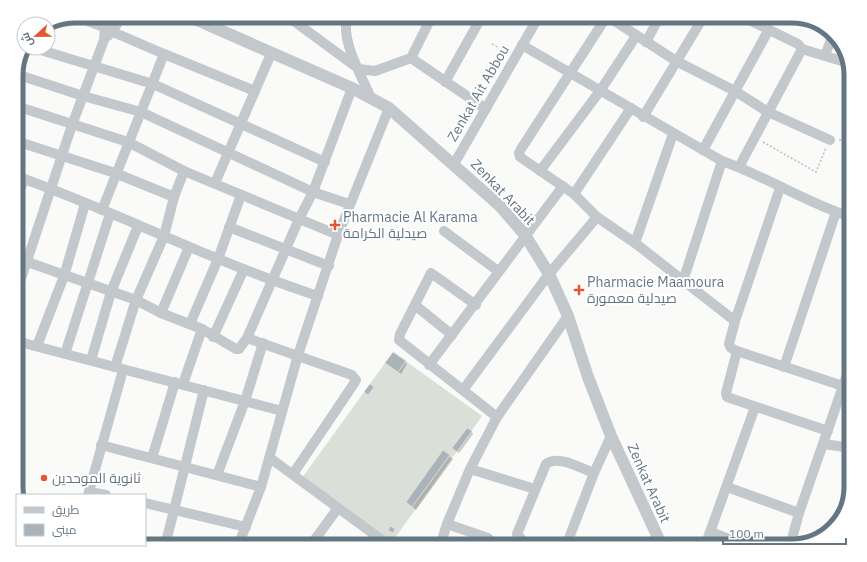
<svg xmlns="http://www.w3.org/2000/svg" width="867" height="562" viewBox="0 0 867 562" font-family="'IBM Plex Sans',Cairo,sans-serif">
<rect width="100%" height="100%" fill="#fafaf8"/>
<path fill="#dadfd7" d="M 393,352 L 482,416 L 392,542 L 302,478 Z"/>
<g fill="#0003">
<path d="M 393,353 L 407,364 L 401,374 L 388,365 Z"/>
<path d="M 471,431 L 473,434 L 459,453 L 455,450 Z"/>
<path d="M 449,456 L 453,459 L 416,510 L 407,502 Z"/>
</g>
<g fill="#aab3b9" stroke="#dcdcda">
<path d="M 393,352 L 406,361 L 398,372 L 385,363 Z"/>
<path d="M 370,384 L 374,387 L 368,395 L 364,392 Z"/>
<path d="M 467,428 L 472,431 L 457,452 L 452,448 Z"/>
<path d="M 443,450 L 450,455 L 412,507 L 406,502 Z"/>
<path d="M 391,526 L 395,529 L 393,533 L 388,530 Z"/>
</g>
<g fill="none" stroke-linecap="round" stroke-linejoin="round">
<g stroke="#bbbfc2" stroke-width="1.5" stroke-dasharray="2 2" stroke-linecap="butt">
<path d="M 492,44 L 508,53"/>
<path d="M 839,140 L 851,140"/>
<path d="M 763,142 L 816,172 L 826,148"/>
</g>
<g stroke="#c3c8cc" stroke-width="10">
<path d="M 74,16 L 104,27"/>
<path d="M 287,16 L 359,69 L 375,71 L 411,58 L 432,16"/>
<path d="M 347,16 C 341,42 360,72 370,96"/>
<path d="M 607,16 L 521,149 L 519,153 L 520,157 L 574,194 L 597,217 L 635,243 L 735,321"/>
<path d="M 607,16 L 676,61 L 735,91 L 768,112 L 830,140"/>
<path d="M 113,32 L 164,54"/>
<path d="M 108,36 L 123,16"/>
<path d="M 646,42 L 660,16"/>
<path d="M 522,45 L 722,161 C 766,176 806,203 851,217"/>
<path d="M 34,48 L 153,84 L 325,162"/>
<path d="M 802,49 L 848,63"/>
<path d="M 825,55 L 833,35"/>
<path d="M 411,58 L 486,109"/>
<path d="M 16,74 L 83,96 L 141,112 L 313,192 L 349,204"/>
<path d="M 445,82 L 482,16"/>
<path d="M 16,106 L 128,142 L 184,171 L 338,235"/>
<path d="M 643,117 L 704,16"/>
<path d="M 16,141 L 115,173 L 174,197"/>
<path d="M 703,150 L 768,31"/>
<path d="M 454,164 L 539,16"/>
<path d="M 739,167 L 802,49 L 798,44 L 741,16"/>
<path d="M 540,171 L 600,91 L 636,36"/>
<path d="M 16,176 C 118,212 215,263 318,296"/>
<path d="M 215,183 L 271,54"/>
<path d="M 780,188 L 735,321 L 729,344 L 731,348 L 737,351 L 843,386"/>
<path d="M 574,194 L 631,108"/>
<path d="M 16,200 L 24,179"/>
<path d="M 102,210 L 164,54 L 255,91"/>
<path d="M 229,227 L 329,266"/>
<path d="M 444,231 L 498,271"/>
<path d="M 635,243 L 673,134"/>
<path d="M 16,258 L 136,300 L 161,313 L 202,329 L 236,349 L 239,349 L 247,338 L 352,375 L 356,380 L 355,382 L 293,474"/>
<path d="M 683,281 L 722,161"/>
<path d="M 16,294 L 72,125 L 104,40 L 106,16"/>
<path d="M 415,305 L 452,335"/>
<path d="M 476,305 L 431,273 L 400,334 L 399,340 L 497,417"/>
<path d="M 161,313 L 189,247"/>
<path d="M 190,324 L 218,259 L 241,195"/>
<path d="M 213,337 L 244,269"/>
<path d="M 247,338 L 299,219 L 313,192 L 352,88"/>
<path d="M 16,341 L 282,411"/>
<path d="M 37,346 L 64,276 L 85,204"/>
<path d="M 737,351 L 726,393 L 727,397 L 828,431"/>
<path d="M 65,354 L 110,214"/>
<path d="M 91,360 L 111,292 L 138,226"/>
<path d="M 429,365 L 563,186"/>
<path d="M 115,367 L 136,300 L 164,236 L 174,197 L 184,171"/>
<path d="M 784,367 L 836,212"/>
<path d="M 183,384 L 202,329"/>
<path d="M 463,390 L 549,274 L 597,217"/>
<path d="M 824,444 L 851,448"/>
<path d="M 101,445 L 261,487"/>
<path d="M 152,458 L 175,382"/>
<path d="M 270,458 L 386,543"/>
<path d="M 470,469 L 535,489"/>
<path d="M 217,475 L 245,401 L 263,343"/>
<path d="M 727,487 L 799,513"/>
<path d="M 90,492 L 106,495"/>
<path d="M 88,495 L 123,370"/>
<path d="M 145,503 L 246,527"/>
<path d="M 447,524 L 488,538 L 494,546"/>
<path d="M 710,532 L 749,546"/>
<path d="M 145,544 L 152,546"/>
<path d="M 165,546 L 204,390"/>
<path d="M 238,546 L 261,487 L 298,355 L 338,235 L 389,108"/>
<path d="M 310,546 L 338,508"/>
<path d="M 440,546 L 447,524 L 470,469 L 497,417 L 568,316"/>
<path d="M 534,546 L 523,541 L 517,534 L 546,464 C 558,454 582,469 594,473"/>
<path d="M 566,546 L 594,473 L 611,436"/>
<path d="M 705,546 L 755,407"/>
<path d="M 790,546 L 799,513 L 851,363"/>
</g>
<path stroke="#c3c8cc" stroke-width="12" d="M 188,16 L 352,88 L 389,108 L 500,206 L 525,235 L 549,274 L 568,316 L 588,377 L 611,436 L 662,546"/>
</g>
<g fill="#e4572e" stroke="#fff" stroke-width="1.5">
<path d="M333 219h4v4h4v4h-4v4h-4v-4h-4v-4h4z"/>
<path d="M577 284h4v4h4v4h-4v4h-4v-4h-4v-4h4z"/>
<circle cx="44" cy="478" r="4"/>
</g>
<g text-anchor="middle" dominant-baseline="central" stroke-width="4" stroke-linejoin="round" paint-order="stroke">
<g font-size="14" fill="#657683" stroke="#fff">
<text transform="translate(478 93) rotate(-60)">Zenkat Ait Abbou</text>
<text transform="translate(503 192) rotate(46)">Zenkat Arabit</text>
<text transform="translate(649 483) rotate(66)">Zenkat Arabit</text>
</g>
<g font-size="14" fill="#657683" stroke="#fff" text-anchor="start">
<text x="343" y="217">Pharmacie Al Karama<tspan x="343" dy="16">صيدلية الكرامة</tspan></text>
<text x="587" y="282">Pharmacie Maamoura<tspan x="587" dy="16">صيدلية معمورة</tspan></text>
<text x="52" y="478">ثانوية الموحدين</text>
</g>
</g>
<path d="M0 0H867V562H0ZM75 23H792A52 52 0 0 1 844 75V487A52 52 0 0 1 792 539H75A52 52 0 0 1 23 487V75A52 52 0 0 1 75 23Z" fill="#fff" fill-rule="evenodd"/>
<path fill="none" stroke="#657683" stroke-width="5" d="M75 23H792A52 52 0 0 1 844 75V487A52 52 0 0 1 792 539H75A52 52 0 0 1 23 487V75A52 52 0 0 1 75 23Z"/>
<rect x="16" y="494" width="130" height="52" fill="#ffffff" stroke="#c1c8cd"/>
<rect x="24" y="507" width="20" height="6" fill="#c3c8cc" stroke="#c1c8cd"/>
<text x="52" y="514" font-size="12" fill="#657683">طريق</text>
<rect x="24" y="524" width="20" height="12" fill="#aab3b9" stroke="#c1c8cd"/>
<text x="52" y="534" font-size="12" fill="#657683">مبنى</text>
<g transform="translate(36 36) rotate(248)"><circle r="19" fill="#ffffff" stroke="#c1c8cd"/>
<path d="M0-3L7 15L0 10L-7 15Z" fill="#e4572e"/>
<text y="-6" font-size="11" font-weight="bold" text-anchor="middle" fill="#657683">ش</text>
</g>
<path d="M723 538v6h123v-6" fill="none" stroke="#657683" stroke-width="2"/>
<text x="729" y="538" font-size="12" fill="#657683" stroke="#ffffff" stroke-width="3" paint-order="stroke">100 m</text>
</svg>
